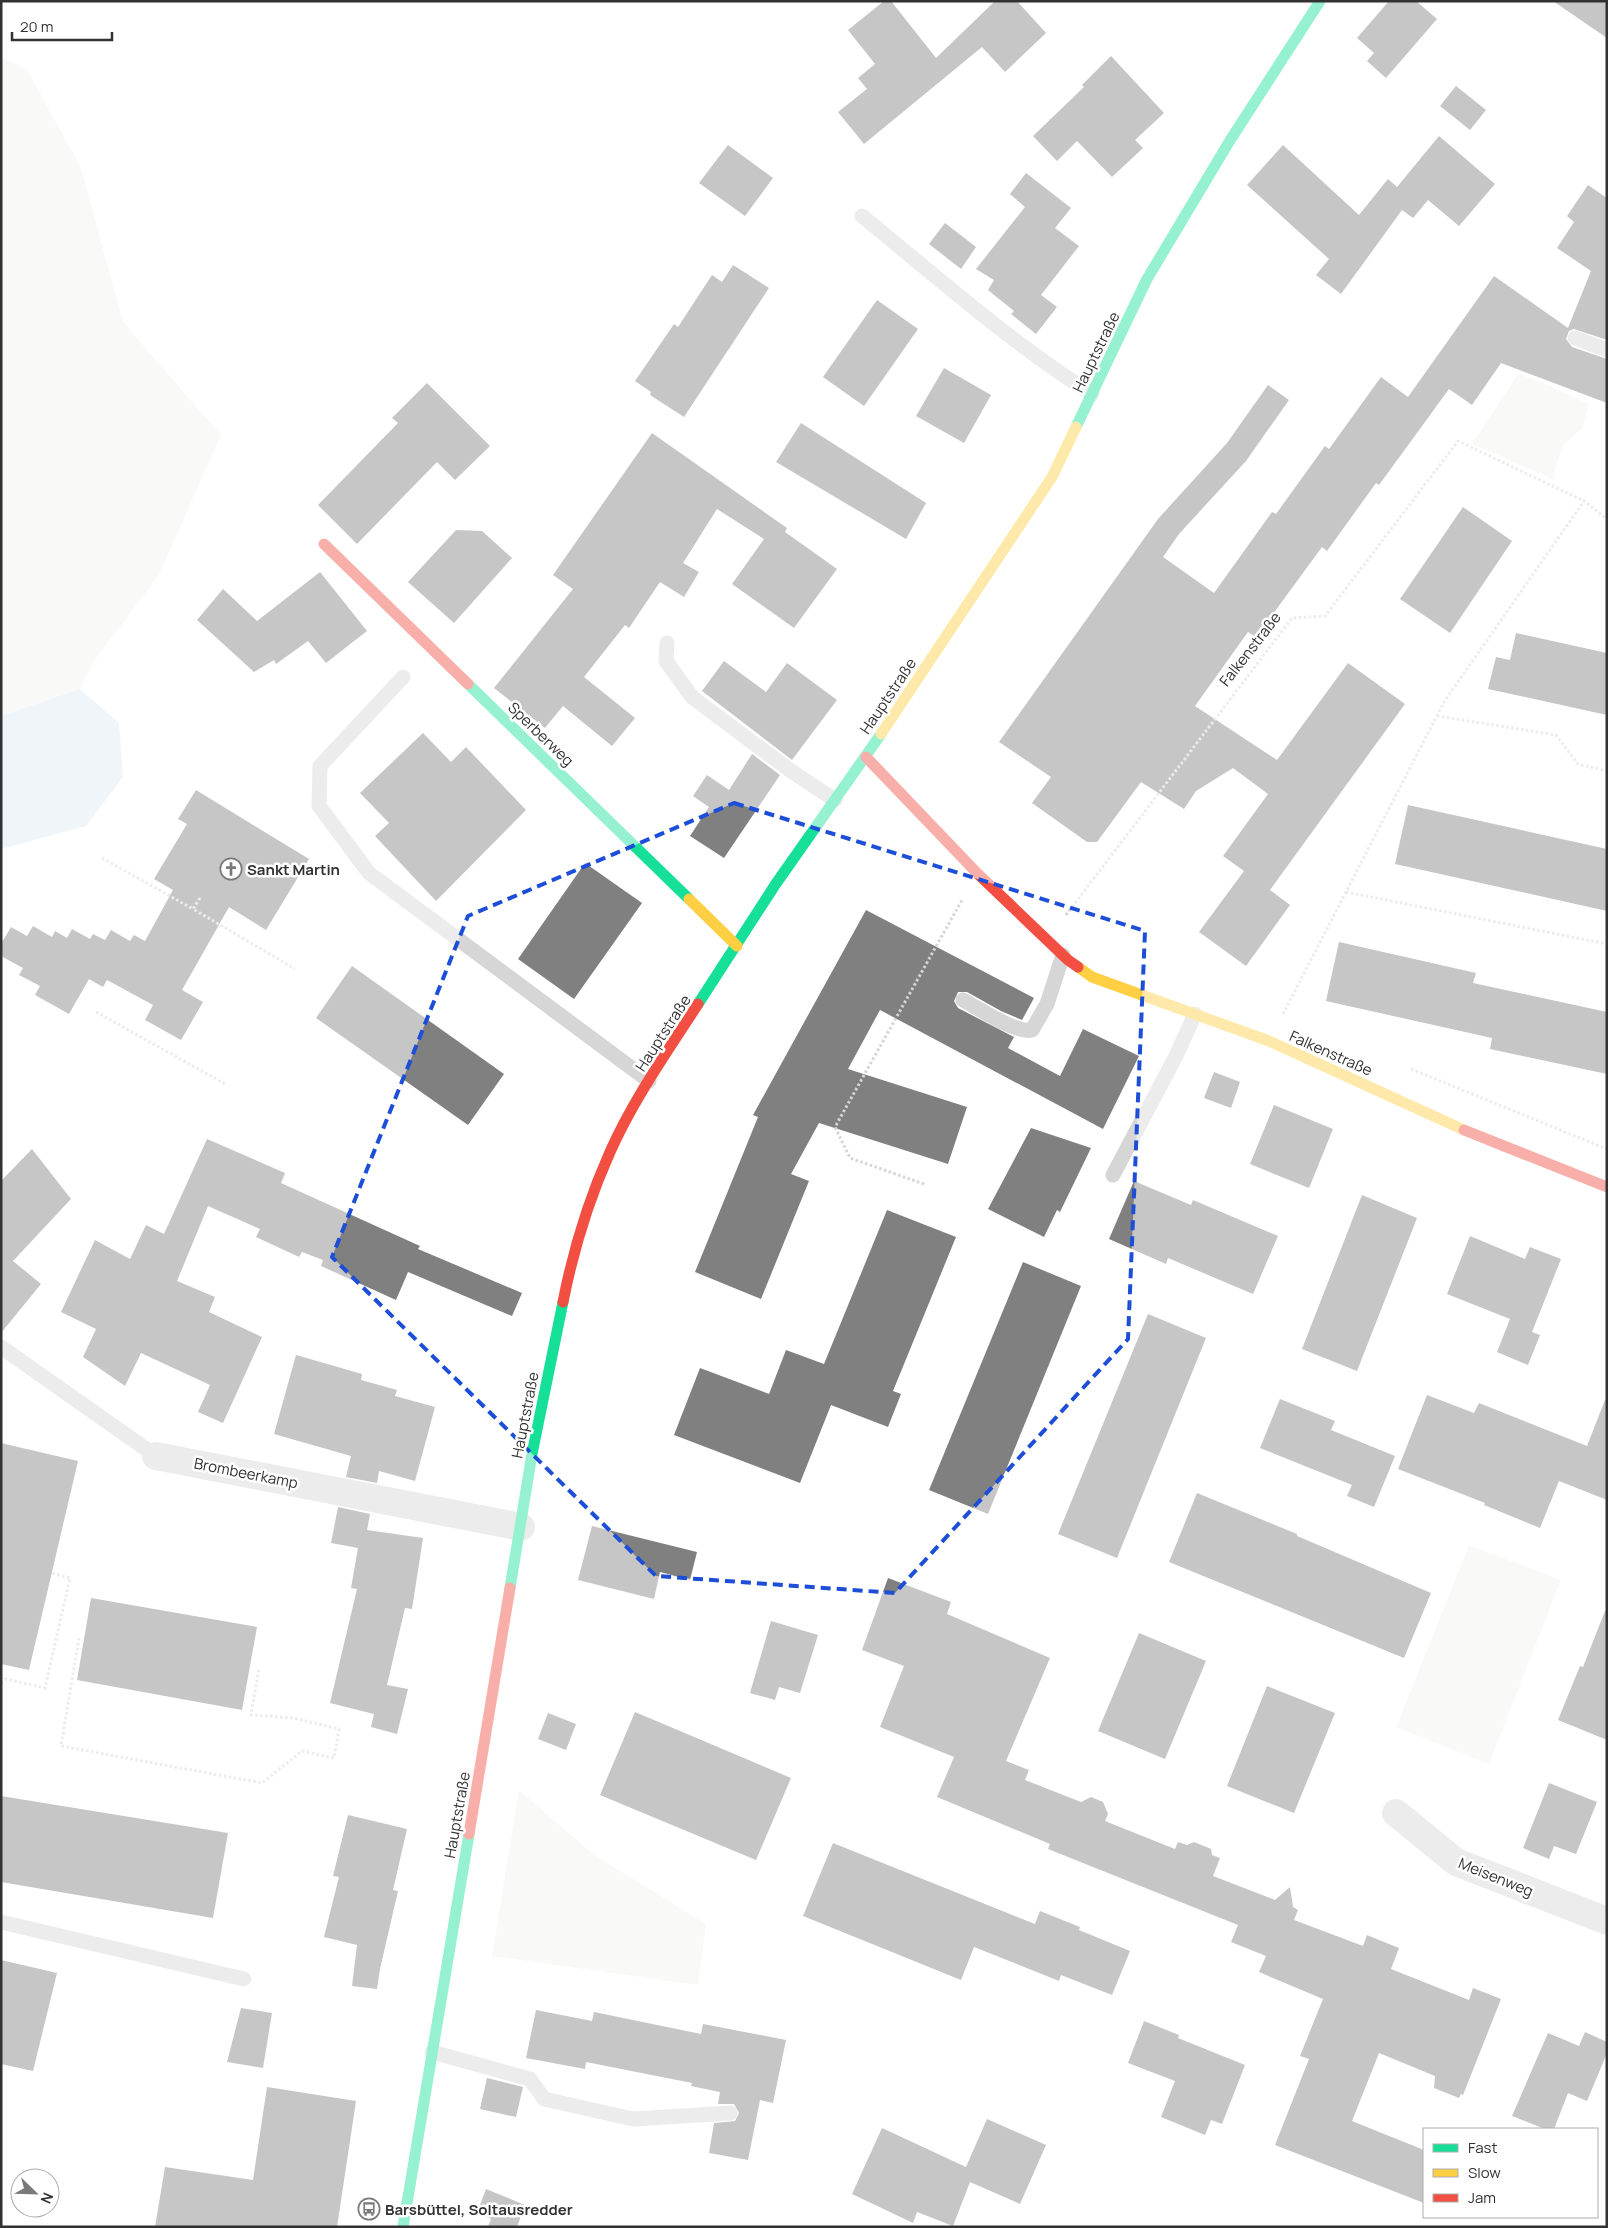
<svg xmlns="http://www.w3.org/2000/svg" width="1608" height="2228" viewBox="0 0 1608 2228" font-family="Manrope,sans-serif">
<rect width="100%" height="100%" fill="#fff"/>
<g fill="#f1f4ed">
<path d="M 1,57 L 27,69 L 81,168 L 123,322 L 221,435 L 159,575 L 94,661 L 80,689 L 1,716 Z"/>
<path d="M 1518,374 L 1537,380 L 1589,404 L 1583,427 L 1563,445 L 1554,472 L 1555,480 L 1472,444 Z"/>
<path d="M 1469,1545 L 1561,1580 L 1489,1764 L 1396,1727 Z"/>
<path d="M 519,1790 L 593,1854 L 706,1924 L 698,1985 L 492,1956 Z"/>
</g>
<path fill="#dce9f0" d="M 80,689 L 119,723 L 123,777 L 86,826 L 1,849 L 1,716 Z"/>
<g fill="#808080">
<path d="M 884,1 L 891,1 L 936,58 L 995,1 L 1017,1 L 1046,33 L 1005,72 L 982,47 L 864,144 L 838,112 L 867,89 L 858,78 L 875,64 L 848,30 Z"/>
<path d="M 1389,1 L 1416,1 L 1437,19 L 1386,78 L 1367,61 L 1374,53 L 1357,38 Z"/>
<path d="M 1553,1 L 1607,1 L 1607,38 Z"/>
<path d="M 1111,56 L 1164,113 L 1135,140 L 1143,148 L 1112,177 L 1077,141 L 1057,161 L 1033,136 L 1084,87 L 1082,85 Z"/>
<path d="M 1456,86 L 1486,110 L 1470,130 L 1440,106 Z"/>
<path d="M 1439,136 L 1495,184 L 1459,226 L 1428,200 L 1413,218 L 1402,210 L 1341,294 L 1316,275 L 1329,259 L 1247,185 L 1283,145 L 1359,215 L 1388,179 L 1397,187 Z"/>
<path d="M 728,145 L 773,178 L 745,216 L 699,183 Z"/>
<path d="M 1026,173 L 1071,208 L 1055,228 L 1079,246 L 1041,295 L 1057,307 L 1036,334 L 1011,314 L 1014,311 L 988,290 L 994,280 L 976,269 L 1025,207 L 1010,194 Z"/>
<path d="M 1588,185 L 1607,198 L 1607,340 L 1574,329 L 1569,331 L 1566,339 L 1572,347 L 1607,359 L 1607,403 L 1501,363 L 1472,405 L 1449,389 L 1379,485 L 1376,483 L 1327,551 L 1322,547 L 1256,637 L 1248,632 L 1195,706 L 1277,760 L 1348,663 L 1405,704 L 1270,890 L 1290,905 L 1246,966 L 1199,932 L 1244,871 L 1223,856 L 1268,794 L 1233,768 L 1196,791 L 1184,809 L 1141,782 L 1097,842 L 1087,842 L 1032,803 L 1051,777 L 999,742 L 1158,519 L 1227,443 L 1268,385 L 1289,400 L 1246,461 L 1179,534 L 1163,557 L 1214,593 L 1272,512 L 1276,514 L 1325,446 L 1329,449 L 1381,377 L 1408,397 L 1494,276 L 1568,328 L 1591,271 L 1557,248 L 1574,222 L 1567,216 Z"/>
<path d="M 945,223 L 976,247 L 961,269 L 929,244 Z"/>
<path d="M 733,265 L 769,288 L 684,417 L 650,395 L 651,392 L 635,381 L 674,324 L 678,327 L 712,275 L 722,282 Z"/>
<path d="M 877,300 L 918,329 L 864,406 L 823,377 Z"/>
<path d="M 944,368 L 991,395 L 964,443 L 916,416 Z"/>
<path d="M 427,383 L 490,446 L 455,480 L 437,462 L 357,544 L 318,505 L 398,423 L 392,418 Z"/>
<path d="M 801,423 L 926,503 L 906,539 L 776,462 Z"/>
<path d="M 652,433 L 787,528 L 785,532 L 837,569 L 794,628 L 732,584 L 764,539 L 717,509 L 683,563 L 699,572 L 684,597 L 660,582 L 629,628 L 625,625 L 584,677 L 635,718 L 612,746 L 563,706 L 545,728 L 494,688 L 573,589 L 553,575 Z"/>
<path d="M 1463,507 L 1512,541 L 1450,633 L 1400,599 Z"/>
<path d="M 456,530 L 482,531 L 512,558 L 454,623 L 408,582 Z"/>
<path d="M 320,572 L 367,631 L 326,663 L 308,641 L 276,664 L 274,660 L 254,672 L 197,620 L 223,589 L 257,621 Z"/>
<path d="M 1516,633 L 1607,653 L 1607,715 L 1488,689 L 1496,657 L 1510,660 Z"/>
<path d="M 724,661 L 766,692 L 787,663 L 837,700 L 792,760 L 702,691 Z"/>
<path d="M 423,733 L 451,762 L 466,747 L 526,810 L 436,901 L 375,836 L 389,823 L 360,793 Z"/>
<path d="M 752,754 L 780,775 L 724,858 L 690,836 L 709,807 L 693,796 L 707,775 L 729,790 Z"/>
<path d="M 196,790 L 309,859 L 266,930 L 229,907 L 182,990 L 203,1002 L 181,1040 L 145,1020 L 153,1005 L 107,980 L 103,987 L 89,979 L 69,1014 L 35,995 L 40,986 L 19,975 L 23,968 L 1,956 L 1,944 L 11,927 L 27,936 L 33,926 L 52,937 L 55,931 L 67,938 L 72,929 L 90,939 L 93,934 L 105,940 L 111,930 L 130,941 L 134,935 L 145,941 L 173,890 L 154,879 L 187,824 L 178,819 Z"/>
<path d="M 1408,805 L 1607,849 L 1607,911 L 1395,864 Z"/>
<path d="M 585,863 L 642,903 L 574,999 L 518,959 Z"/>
<path d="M 866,910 L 1034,998 L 1022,1020 L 1001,1011 L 967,992 L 958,992 L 954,1001 L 958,1008 L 1014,1037 L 1008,1048 L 1060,1076 L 1083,1029 L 1139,1056 L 1103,1129 L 880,1010 L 848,1069 L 967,1107 L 948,1164 L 819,1123 L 791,1174 L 809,1181 L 761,1299 L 695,1272 L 758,1117 L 753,1115 Z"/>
<path d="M 1339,942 L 1476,973 L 1473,983 L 1607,1012 L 1607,1074 L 1490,1049 L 1492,1038 L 1326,1001 Z"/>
<path d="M 352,966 L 504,1074 L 468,1125 L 316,1018 Z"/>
<path d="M 1214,1072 L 1240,1082 L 1231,1108 L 1204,1098 Z"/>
<path d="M 1274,1105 L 1333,1129 L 1309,1188 L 1250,1164 Z"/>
<path d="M 1031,1128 L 1091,1148 L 1060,1212 L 1057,1210 L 1044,1237 L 988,1209 Z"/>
<path d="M 207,1139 L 285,1173 L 281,1183 L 420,1246 L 418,1249 L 522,1293 L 512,1316 L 408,1272 L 396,1300 L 321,1266 L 323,1260 L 302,1252 L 299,1257 L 256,1237 L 260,1229 L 208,1206 L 177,1281 L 215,1297 L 209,1312 L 262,1337 L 223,1423 L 198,1412 L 210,1385 L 141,1353 L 125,1386 L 83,1357 L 96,1329 L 61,1312 L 95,1240 L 130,1259 L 146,1225 L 164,1234 Z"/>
<path d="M 32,1149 L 71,1199 L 13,1261 L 41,1284 L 1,1333 L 1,1181 Z"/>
<path d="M 1134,1181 L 1191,1205 L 1193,1200 L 1278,1236 L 1253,1294 L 1168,1258 L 1166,1264 L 1109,1239 Z"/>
<path d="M 1362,1195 L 1417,1218 L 1357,1371 L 1302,1349 Z"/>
<path d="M 887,1210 L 956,1237 L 893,1391 L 901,1394 L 888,1427 L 831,1405 L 800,1483 L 674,1435 L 700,1368 L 769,1394 L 786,1350 L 824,1364 Z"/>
<path d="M 1470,1236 L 1525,1259 L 1530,1247 L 1561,1259 L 1532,1332 L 1540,1335 L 1528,1365 L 1497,1352 L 1510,1319 L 1447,1294 Z"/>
<path d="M 1023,1262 L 1081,1286 L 988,1514 L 929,1490 Z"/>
<path d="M 1148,1314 L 1206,1338 L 1117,1558 L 1058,1534 Z"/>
<path d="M 296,1355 L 362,1374 L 361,1380 L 397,1390 L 395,1396 L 435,1407 L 415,1481 L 379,1471 L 377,1483 L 346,1477 L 351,1456 L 274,1434 Z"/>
<path d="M 1427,1395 L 1474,1413 L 1479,1403 L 1587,1446 L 1605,1400 L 1607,1400 L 1607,1500 L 1559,1481 L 1540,1528 L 1484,1505 L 1485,1503 L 1398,1469 Z"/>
<path d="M 1280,1399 L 1335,1421 L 1331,1430 L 1395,1456 L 1374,1507 L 1347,1496 L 1352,1485 L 1260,1448 Z"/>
<path d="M 1,1443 L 78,1461 L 29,1670 L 1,1664 Z"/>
<path d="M 1197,1493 L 1297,1534 L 1297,1536 L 1431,1593 L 1404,1658 L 1169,1562 Z"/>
<path d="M 338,1507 L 370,1514 L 367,1530 L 423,1538 L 412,1609 L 405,1608 L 387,1685 L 408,1689 L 397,1734 L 371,1727 L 374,1714 L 330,1703 L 357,1589 L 351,1588 L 358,1548 L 331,1543 Z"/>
<path d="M 592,1526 L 697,1552 L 690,1580 L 660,1572 L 654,1599 L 578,1580 Z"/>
<path d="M 888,1578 L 951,1602 L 947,1614 L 1050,1658 L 1006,1761 L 1029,1770 L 1025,1780 L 1081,1802 L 1091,1797 L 1103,1802 L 1108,1814 L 1105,1821 L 1175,1849 L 1178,1842 L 1187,1845 L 1194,1842 L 1211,1849 L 1212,1855 L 1220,1858 L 1213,1876 L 1275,1900 L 1290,1887 L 1293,1907 L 1298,1910 L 1294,1920 L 1363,1946 L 1367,1935 L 1399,1948 L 1391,1969 L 1469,2000 L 1473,1988 L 1501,1999 L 1463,2095 L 1461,2094 L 1459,2098 L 1434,2088 L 1435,2076 L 1379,2053 L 1352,2121 L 1424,2150 L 1424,2203 L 1275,2145 L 1309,2059 L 1300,2056 L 1323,1999 L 1259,1972 L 1266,1956 L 1231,1942 L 1238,1925 L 1048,1849 L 1050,1844 L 937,1797 L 954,1757 L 880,1727 L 904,1666 L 862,1650 Z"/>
<path d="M 91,1598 L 257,1627 L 242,1710 L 77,1680 Z"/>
<path d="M 1605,1611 L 1607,1612 L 1607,1740 L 1558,1720 L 1580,1666 L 1583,1667 Z"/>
<path d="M 771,1621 L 818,1635 L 800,1693 L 779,1687 L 775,1700 L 750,1693 Z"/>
<path d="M 1139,1633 L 1206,1661 L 1165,1759 L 1098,1731 Z"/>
<path d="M 1267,1686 L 1335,1713 L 1294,1813 L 1227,1786 Z"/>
<path d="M 635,1712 L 791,1778 L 756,1860 L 600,1795 Z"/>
<path d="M 548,1713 L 576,1724 L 566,1750 L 538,1739 Z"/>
<path d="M 1549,1783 L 1597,1802 L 1576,1854 L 1554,1846 L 1549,1859 L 1523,1848 Z"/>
<path d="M 1,1796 L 228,1833 L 213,1918 L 1,1882 Z"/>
<path d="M 348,1815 L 407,1829 L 393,1890 L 398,1891 L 380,1969 L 377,1989 L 352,1986 L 357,1945 L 324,1937 L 339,1877 L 333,1876 Z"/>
<path d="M 833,1843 L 1035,1924 L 1040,1911 L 1080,1927 L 1079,1930 L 1130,1951 L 1112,1995 L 1061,1975 L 1059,1981 L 974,1947 L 961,1980 L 803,1916 Z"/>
<path d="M 1,1960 L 57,1973 L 33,2071 L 1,2064 Z"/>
<path d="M 241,2008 L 272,2013 L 263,2068 L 227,2062 Z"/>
<path d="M 536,2010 L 592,2021 L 594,2012 L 701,2034 L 703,2024 L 786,2040 L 773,2103 L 760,2100 L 748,2160 L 709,2153 L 714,2123 L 735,2121 L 739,2113 L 734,2104 L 718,2104 L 720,2092 L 691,2086 L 692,2083 L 586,2062 L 585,2069 L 526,2058 Z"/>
<path d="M 1144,2021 L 1179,2035 L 1178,2038 L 1245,2065 L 1222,2124 L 1211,2120 L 1205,2135 L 1161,2117 L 1175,2081 L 1128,2063 Z"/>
<path d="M 1585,2032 L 1607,2042 L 1607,2053 L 1587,2101 L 1568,2093 L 1554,2129 L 1545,2129 L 1512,2116 L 1548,2033 L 1579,2046 Z"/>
<path d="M 487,2078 L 523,2087 L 516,2117 L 480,2109 Z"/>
<path d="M 267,2087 L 356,2101 L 337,2227 L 155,2227 L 165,2167 L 253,2180 Z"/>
<path d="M 987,2119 L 1046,2145 L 1020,2204 L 970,2182 L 953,2226 L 917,2212 L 913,2223 L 852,2194 L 882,2128 L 966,2167 Z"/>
<path d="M 486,2189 L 525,2205 L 517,2227 L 488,2227 L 491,2219 L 477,2213 Z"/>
</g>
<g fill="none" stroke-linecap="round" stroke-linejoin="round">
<g stroke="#d5d5d5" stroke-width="3" stroke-dasharray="2.5 2.5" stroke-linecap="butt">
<path d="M 1437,716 L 1556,735 L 1578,764 L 1607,771"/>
<path d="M 102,858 L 193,909"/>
<path d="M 1346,892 L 1607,944"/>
<path d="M 200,898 L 193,909 L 295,969"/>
<path d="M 1066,915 L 1292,618 L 1325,616 L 1458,441 L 1584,501"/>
<path d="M 96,1012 L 225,1084"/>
<path d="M 1283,1014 L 1444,702 L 1584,501 L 1607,519"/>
<path d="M 1411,1069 L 1607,1149"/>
<path d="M 924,1184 L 850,1158 L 835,1127 L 962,900"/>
<path d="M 79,1638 L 61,1746 L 262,1783 L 302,1751 L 334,1758 L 339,1729 L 293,1718 L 251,1715 L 259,1668"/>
<path d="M 1,1683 L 6,1679 L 45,1688 L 70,1578 L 51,1573"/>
</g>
<g stroke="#d6d6d6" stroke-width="15">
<path d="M 862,216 C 937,277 1010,342 1092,394"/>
<path d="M 1575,338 L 1607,350"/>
<path d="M 667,643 L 666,661 L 692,697 L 791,771 L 835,800"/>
<path d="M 403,677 L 320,766 L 319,806 L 369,873 L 649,1081"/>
<path d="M 963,1000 C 978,1008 1016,1034 1032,1030 L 1047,1004 L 1063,955"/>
<path d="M 1113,1175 L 1176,1056 L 1195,1014"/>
<path d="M 1,1347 L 156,1456"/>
<path d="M 1,1922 L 244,1979"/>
<path d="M 432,2052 L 530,2079 L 544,2099 L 633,2119 L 730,2113"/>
</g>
<g stroke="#d6d6d6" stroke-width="28">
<path d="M 156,1456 L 521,1527"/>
<path d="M 1396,1813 L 1456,1862 L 1607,1921"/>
</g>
<g stroke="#16e098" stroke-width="11">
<path d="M 1076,427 L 1147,279 L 1229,142 L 1320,1"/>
<path d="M 468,684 L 689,899"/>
<path d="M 698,1004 L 775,885 L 881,734"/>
<path d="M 510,1588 L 532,1454 L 563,1302"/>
<path d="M 403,2227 L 469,1834"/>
</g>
<g stroke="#ffcf43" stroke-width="11">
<path d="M 881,734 L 1052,477 L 1076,427"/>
<path d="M 689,899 L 737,946"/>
<path d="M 1078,967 L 1092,977 L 1269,1041 L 1464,1130"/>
</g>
<g stroke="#f24e42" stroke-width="11">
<path d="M 324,544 L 468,684"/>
<path d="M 866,757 L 977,873 L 1068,960 L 1078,967"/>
<path d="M 1464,1130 L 1607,1187"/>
<path d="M 563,1302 C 573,1251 589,1199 610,1152 C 633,1100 667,1052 698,1004"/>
<path d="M 469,1834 L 510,1588"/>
</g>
</g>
<path d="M0 0H1608V2228H0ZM 734,803 L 1145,931 L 1128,1339 L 895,1593 L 656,1576 L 332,1257 L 468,916 Z" fill="#fff" fill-opacity=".55" fill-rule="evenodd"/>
<path fill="none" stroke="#1d4ed8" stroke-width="4" stroke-dasharray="10 6" stroke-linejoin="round" d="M 734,803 L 1145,931 L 1128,1339 L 895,1593 L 656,1576 L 332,1257 L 468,916 Z"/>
<defs>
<g id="church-ring" transform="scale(1.125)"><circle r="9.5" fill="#fff" stroke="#7a7a7a" stroke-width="1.5"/><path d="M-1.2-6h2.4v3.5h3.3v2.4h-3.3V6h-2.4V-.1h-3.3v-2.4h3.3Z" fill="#7a7a7a"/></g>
<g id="bus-ring" transform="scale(1.125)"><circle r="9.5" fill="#fff" stroke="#7a7a7a" stroke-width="1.5"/><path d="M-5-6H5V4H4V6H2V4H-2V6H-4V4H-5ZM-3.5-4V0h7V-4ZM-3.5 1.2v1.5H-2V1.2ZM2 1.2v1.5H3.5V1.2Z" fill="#7a7a7a"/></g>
</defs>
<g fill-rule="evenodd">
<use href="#church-ring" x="231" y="869"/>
<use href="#bus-ring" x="369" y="2209"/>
</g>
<g text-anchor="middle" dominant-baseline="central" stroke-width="5" stroke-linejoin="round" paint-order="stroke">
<g font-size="15" fill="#323232" stroke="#fff">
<text transform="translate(1096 352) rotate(-64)">Hauptstraße</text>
<text transform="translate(1250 649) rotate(-52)">Falkenstraße</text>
<text transform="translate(888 696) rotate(-56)">Hauptstraße</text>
<text transform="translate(541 734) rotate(44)">Sperberweg</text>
<text transform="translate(663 1033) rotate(-57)">Hauptstraße</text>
<text transform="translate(1331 1053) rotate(24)">Falkenstraße</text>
<text transform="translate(525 1415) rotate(-79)">Hauptstraße</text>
<text transform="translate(246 1473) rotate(11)">Brombeerkamp</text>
<text transform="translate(457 1815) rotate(-80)">Hauptstraße</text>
<text transform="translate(1496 1877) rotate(22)">Meisenweg</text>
</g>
<g font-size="15" font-weight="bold" fill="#323232" stroke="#fff" text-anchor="start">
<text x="247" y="869">Sankt Martin</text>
<text x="385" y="2209">Barsbüttel, Soltausredder</text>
</g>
</g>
<rect width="1608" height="2228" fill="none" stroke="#323232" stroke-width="5"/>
<rect x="1423" y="2128" width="175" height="90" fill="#ffffff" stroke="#adadad"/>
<rect x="1433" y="2144" width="25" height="8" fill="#16e098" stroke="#adadad"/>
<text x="1468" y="2153" font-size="15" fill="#323232">Fast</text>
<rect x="1433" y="2169" width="25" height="8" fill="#ffcf43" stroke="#adadad"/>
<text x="1468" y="2178" font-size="15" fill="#323232">Slow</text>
<rect x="1433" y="2194" width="25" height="8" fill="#f24e42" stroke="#adadad"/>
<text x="1468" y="2203" font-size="15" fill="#323232">Jam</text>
<g transform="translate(35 2193) rotate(113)"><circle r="24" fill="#ffffff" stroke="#adadad"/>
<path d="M0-4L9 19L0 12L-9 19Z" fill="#7a7a7a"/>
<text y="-8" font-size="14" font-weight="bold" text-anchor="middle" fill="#323232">N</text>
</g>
<path d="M12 32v8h100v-8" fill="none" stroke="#323232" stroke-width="2.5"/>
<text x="20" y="32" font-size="15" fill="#323232" stroke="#ffffff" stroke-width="4" paint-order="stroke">20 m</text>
</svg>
